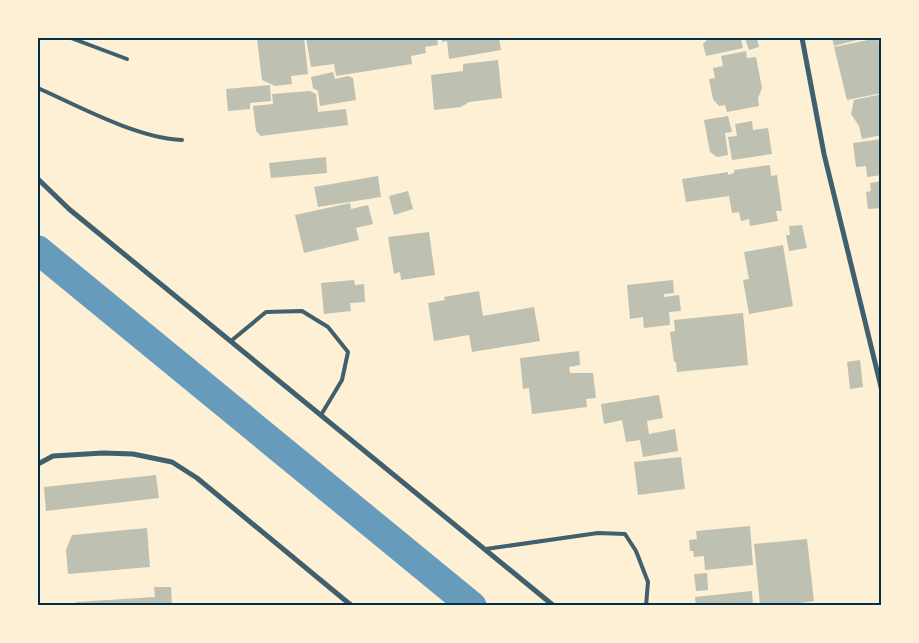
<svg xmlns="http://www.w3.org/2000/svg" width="919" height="643" viewBox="0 0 919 643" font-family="Ubuntu,sans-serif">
<rect width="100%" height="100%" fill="#fdf0d5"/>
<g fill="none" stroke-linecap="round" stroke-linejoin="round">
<path stroke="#669bbc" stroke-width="29" d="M 38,250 L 472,606"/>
</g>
<g fill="#bec0b2">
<path d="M 271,38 L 304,38 L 308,74 L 291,76 L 292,84 L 275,86 L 262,80 L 257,39 Z"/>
<path d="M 306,38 L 437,38 L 438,45 L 425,47 L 426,53 L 411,56 L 412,64 L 336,76 L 334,64 L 311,67 Z"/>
<path d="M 442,38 L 499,38 L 501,50 L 449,59 L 447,41 L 442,42 Z"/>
<path d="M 706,38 L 741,38 L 743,48 L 706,56 L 703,44 L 707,40 Z"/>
<path d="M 745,38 L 757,38 L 759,47 L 749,50 Z"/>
<path d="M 832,38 L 865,38 L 834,46 Z"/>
<path d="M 878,38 L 879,45 L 882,44 L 882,93 L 847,100 L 834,47 Z"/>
<path d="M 746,51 L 747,58 L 756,57 L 762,88 L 758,98 L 759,106 L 727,112 L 725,105 L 719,106 L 713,99 L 709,79 L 715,78 L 713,68 L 723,66 L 721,56 Z"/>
<path d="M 498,60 L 502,98 L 469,102 L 461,107 L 434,110 L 431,75 L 463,71 L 463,64 Z"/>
<path d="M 333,72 L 335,79 L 348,76 L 353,78 L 356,100 L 320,106 L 318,91 L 313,88 L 311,77 Z"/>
<path d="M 270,85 L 271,101 L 250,103 L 250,109 L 228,111 L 226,89 Z"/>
<path d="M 310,91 L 316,94 L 318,112 L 346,109 L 348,125 L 261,136 L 256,131 L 253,106 L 273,104 L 272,94 Z"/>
<path d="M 882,94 L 882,135 L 862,139 L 859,126 L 851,114 L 854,100 Z"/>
<path d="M 728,116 L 732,132 L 725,133 L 728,155 L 717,157 L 710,152 L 704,120 Z"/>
<path d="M 752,121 L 753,130 L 768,128 L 772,154 L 732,160 L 728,137 L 737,136 L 735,124 Z"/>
<path d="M 882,139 L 882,175 L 867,177 L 866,166 L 856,167 L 853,143 Z"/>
<path d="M 326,157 L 327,173 L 271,178 L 269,163 Z"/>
<path d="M 770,165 L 771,176 L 777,175 L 782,211 L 776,211 L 778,221 L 750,226 L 749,219 L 741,221 L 739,212 L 732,213 L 729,196 L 686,202 L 682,179 L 728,172 L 728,175 L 734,173 L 734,170 Z"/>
<path d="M 378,176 L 381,197 L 318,207 L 314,187 Z"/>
<path d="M 882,181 L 882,208 L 868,209 L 866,192 L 871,191 L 870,183 Z"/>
<path d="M 408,191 L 413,209 L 394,215 L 389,196 Z"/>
<path d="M 350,203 L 351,209 L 368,205 L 373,224 L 356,228 L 359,240 L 304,253 L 295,215 Z"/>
<path d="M 802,225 L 807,248 L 789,251 L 786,235 L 790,235 L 789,226 Z"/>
<path d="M 429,232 L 435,275 L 401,280 L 400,272 L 394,274 L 388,237 Z"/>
<path d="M 783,245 L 793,306 L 749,314 L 743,280 L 749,279 L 744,252 Z"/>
<path d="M 354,280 L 355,285 L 364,284 L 365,302 L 350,303 L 351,311 L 324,314 L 321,283 Z"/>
<path d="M 673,280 L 674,293 L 664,294 L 664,297 L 679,295 L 681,311 L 669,312 L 670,325 L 644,328 L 643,317 L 630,319 L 627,285 Z"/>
<path d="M 479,291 L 483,316 L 534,307 L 540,341 L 472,352 L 469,335 L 434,341 L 428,303 L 445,300 L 444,297 Z"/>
<path d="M 743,313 L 748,365 L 677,372 L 676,362 L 674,362 L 670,332 L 675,331 L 674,320 Z"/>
<path d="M 579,351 L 580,365 L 569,367 L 570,373 L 593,373 L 596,398 L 586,399 L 587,407 L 532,414 L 529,388 L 523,389 L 520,358 Z"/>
<path d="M 860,360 L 863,387 L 850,389 L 847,362 Z"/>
<path d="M 659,395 L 663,418 L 647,421 L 649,434 L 675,429 L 678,451 L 643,457 L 640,440 L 626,442 L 622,420 L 604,424 L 601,404 Z"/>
<path d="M 681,457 L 685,489 L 638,495 L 634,462 Z"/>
<path d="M 156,475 L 159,498 L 46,511 L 44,487 Z"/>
<path d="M 750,526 L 753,565 L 705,570 L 704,556 L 694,557 L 693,551 L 690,551 L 689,540 L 697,539 L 696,531 Z"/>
<path d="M 147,528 L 150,567 L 68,574 L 66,550 L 72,535 Z"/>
<path d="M 807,539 L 814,601 L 800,603 L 800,606 L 760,605 L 754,544 Z"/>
<path d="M 707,573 L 708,590 L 696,591 L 694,574 Z"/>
<path d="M 154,587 L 171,587 L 172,606 L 76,606 L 76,602 L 155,597 Z"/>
<path d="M 752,591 L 753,606 L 696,606 L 695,597 Z"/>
</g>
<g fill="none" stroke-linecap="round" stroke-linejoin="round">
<g stroke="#3f606c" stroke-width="4">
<path d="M 71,38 L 127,59"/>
<path d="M 38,88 C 80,107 137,138 182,140"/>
<path d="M 231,341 L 266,312 L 302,311 L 328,327 L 348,352 L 342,380 L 321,415"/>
<path d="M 486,549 L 598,533 L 625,534 L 636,551 L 648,582 L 646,606"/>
</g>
<g stroke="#3f606c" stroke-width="5">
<path d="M 802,38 L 824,154 L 882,391"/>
<path d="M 38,179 L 69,209 L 554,606"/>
<path d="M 38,464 L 53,456 L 103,453 L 133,454 L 172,462 L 197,478 L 352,606"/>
</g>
</g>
<rect width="919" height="643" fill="none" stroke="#fdf0d5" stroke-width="78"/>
<rect x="39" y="39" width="841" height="565" fill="none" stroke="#003049" stroke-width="2"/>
</svg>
